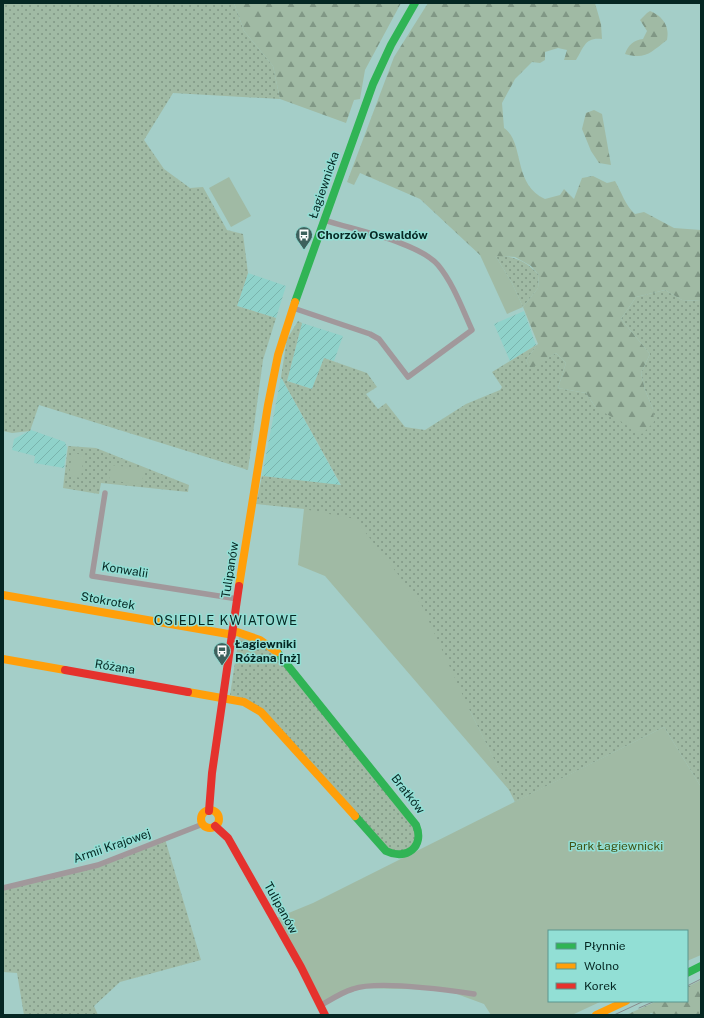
<svg xmlns="http://www.w3.org/2000/svg" width="704" height="1018" viewBox="0 0 704 1018" font-family="'Public Sans',sans-serif">
<defs>
<pattern id="industrial-furrows" width="10" height="10" patternUnits="userSpaceOnUse"><rect width="10" height="10" fill="#8fd2ca"/><path d="M-1 1l2-2M0 10L10 0M9 11l2-2" fill="none" stroke="#7ab4ad"/></pattern>
<pattern id="grass-dots" width="8" height="8" patternUnits="userSpaceOnUse"><rect width="8" height="8" fill="#a0baa4"/><path d="M2 2h.1M6 6h.1" fill="none" stroke="#809785" stroke-width="1.8" stroke-linecap="round"/></pattern>
<pattern id="forest-firs" width="22" height="20" patternUnits="userSpaceOnUse"><rect width="22" height="20" fill="#a0baa4"/><path d="M5 1l3.5 6h-7zM16 11l3.5 6h-7z" fill="#809785"/></pattern>
</defs>
<rect width="100%" height="100%" fill="#a4cec8"/>
<g fill="url(#industrial-furrows)">
<path d="M 248,273 L 286,286 L 276,318 L 237,306 Z"/>
<path d="M 524,311 L 536,345 L 510,361 L 494,324 Z"/>
<path d="M 302,323 L 343,336 L 334,361 L 324,358 L 312,389 L 287,381 Z"/>
<path d="M 281,377 L 341,486 L 262,476 Z"/>
<path d="M 31,430 L 65,442 L 67,448 L 64,468 L 34,463 L 35,456 L 12,450 L 14,439 Z"/>
</g>
<g fill="url(#grass-dots)">
<path d="M 3,3 L 234,3 L 244,31 L 273,66 L 280,99 L 173,93 L 144,140 L 164,169 L 190,188 L 203,187 L 227,230 L 243,234 L 248,273 L 237,306 L 276,318 L 263,360 L 248,470 L 39,405 L 30,431 L 12,433 L 3,431 Z"/>
<path d="M 495,255 C 515,257 525,260 539,275 L 538,288 L 523,307 L 512,283 Z"/>
<path d="M 665,290 L 682,300 L 701,301 L 701,787 L 664,727 L 515,802 L 470,711 L 304,509 L 256,504 L 262,476 L 341,485 L 281,377 L 287,339 L 298,321 L 302,323 L 287,381 L 312,389 L 324,358 L 367,373 L 377,387 L 366,394 L 378,409 L 386,403 L 405,427 L 425,430 L 466,404 L 500,390 L 502,387 L 492,372 L 538,344 L 526,360 L 530,368 L 556,353 L 566,363 L 558,388 L 586,393 L 596,408 L 653,409 L 645,390 L 641,373 L 650,354 L 621,319 L 636,297 Z"/>
<path d="M 68,446 L 96,448 L 189,485 L 188,492 L 101,483 L 99,494 L 63,488 Z"/>
<path d="M 239,637 L 268,644 L 419,829 L 412,850 L 390,853 L 243,698 L 230,695 Z"/>
<path d="M 165,839 L 201,960 L 120,982 L 94,1006 L 98,1015 L 24,1015 L 17,973 L 3,972 L 3,888 L 98,865 Z"/>
</g>
<g fill="url(#forest-firs)">
<path d="M 234,3 L 401,3 L 365,70 L 360,99 L 354,100 L 346,123 L 280,99 L 273,66 L 244,31 Z"/>
<path d="M 428,3 L 595,3 L 601,24 L 602,39 C 585,37 584,47 576,60 L 564,60 L 567,50 L 558,48 L 545,52 L 545,60 L 540,63 L 532,62 L 515,79 L 502,103 L 504,128 C 525,142 512,184 545,199 L 560,195 L 564,189 L 574,199 L 582,178 L 593,176 L 607,183 L 615,181 C 622,193 625,205 635,214 L 644,212 L 674,228 L 701,230 L 701,301 L 682,300 L 665,290 L 636,297 L 621,319 L 650,354 L 641,373 L 645,390 L 653,409 L 654,422 L 642,434 L 596,408 L 586,393 L 558,388 L 566,363 L 556,353 L 530,369 L 526,360 L 538,344 L 523,307 L 538,288 L 539,275 L 531,266 L 515,257 L 480,255 L 420,199 L 360,173 L 354,185 L 347,182 L 394,57 Z"/>
<path d="M 650,11 C 663,16 670,27 667,40 C 651,52 646,60 625,54 C 628,45 634,40 643,39 L 647,31 L 640,20 L 647,13 Z"/>
<path d="M 594,110 L 602,114 L 611,165 L 599,163 L 591,151 L 582,129 L 586,113 Z"/>
<path d="M 701,980 L 701,1015 L 657,1015 L 651,1013 L 648,1015 L 626,1015 L 657,1001 L 687,1001 L 687,987 Z"/>
</g>
<g fill="#a0baa4">
<path d="M 229,177 L 251,216 L 231,227 L 209,188 Z"/>
<path d="M 480,255 L 495,255 L 512,283 L 523,307 L 507,314 Z"/>
<path d="M 72,453 L 84,455 L 81,478 L 69,476 Z"/>
<path d="M 111,465 L 144,469 L 142,485 L 109,480 Z"/>
<path d="M 304,509 L 355,519 L 421,604 L 470,711 L 510,791 L 325,576 L 298,565 Z"/>
<path d="M 664,727 L 701,787 L 701,955 L 687,961 L 687,931 L 549,931 L 549,1001 L 602,1001 L 572,1015 L 491,1015 L 484,1004 L 446,990 L 357,988 L 320,1006 L 274,919 L 313,903 Z"/>
</g>
<g fill="none" stroke-linecap="round" stroke-linejoin="round">
<g stroke="#a1989b" stroke-width="5.5">
<path d="M 293,308 L 370,334 L 379,339 L 408,377 L 472,330 C 462,308 453,283 438,265 C 418,242 354,230 324,220"/>
<path d="M 105,493 L 92,576 L 238,599"/>
<path d="M 3,888 L 98,865 L 203,824"/>
<path d="M 320,1006 C 330,1000 342,992 353,989 C 378,980 447,990 474,994"/>
</g>
<g stroke="#30b455" stroke-width="8">
<path d="M 295,302 L 373,84 L 391,45 L 415,3"/>
<path d="M 277,652 L 416,825 C 425,847 406,861 386,851 L 355,816"/>
<path d="M 687,973 L 701,966"/>
</g>
<g stroke="#ff9f0a" stroke-width="8">
<path d="M 239,586 L 268,405 L 278,355 L 295,302"/>
<path d="M 3,595 L 228,634 L 237,632 L 260,640 L 277,652"/>
<path d="M 3,659 L 65,670"/>
<path d="M 188,692 L 244,702 L 261,712 L 355,816"/>
<circle cx="210" cy="819" r="9"/>
<path d="M 596,1015 L 626,1001"/>
</g>
<g stroke="#e5322d" stroke-width="8">
<path d="M 65,670 L 188,692"/>
<path d="M 209,811 L 212,773 L 239,586"/>
<path d="M 215,826 L 228,838 L 301,967 L 325,1015"/>
</g>
<g stroke="#898d8d" stroke-width="1">
<path d="M 687,986 L 701,979"/>
<path d="M 639,1008 L 655,1001"/>
<path d="M 614,1015 L 644,1001"/>
</g>
</g>
<defs>
<g id="bus-pin" transform="scale(0.9)"><path d="M0 17L-7.5 6A9.5 9.5 0 1 1 7.5 6Z" fill="#3d615d" stroke="#92dfd5"/><path d="M-5-6H5V4H4V6H2V4H-2V6H-4V4H-5ZM-3.5-4V0h7V-4ZM-3.5 1.2v1.5H-2V1.2ZM2 1.2v1.5H3.5V1.2Z" fill="#fff"/></g>
</defs>
<g fill-rule="evenodd">
<use href="#bus-pin" x="304" y="235"/>
<use href="#bus-pin" x="222" y="651"/>
</g>
<g text-anchor="middle" dominant-baseline="central" stroke-width="3" stroke-linejoin="round" paint-order="stroke">
<g font-size="12" fill="#052723" stroke="#92dfd5">
<text transform="translate(324 185) rotate(-71)">Łagiewnicka</text>
<text transform="translate(125 570) rotate(9)">Konwalii</text>
<text transform="translate(230 570) rotate(-81)">Tulipanów</text>
<text transform="translate(108 601) rotate(10)">Stokrotek</text>
<text transform="translate(115 667) rotate(9)">Różana</text>
<text transform="translate(408 794) rotate(52)">Bratków</text>
<text transform="translate(112 846) rotate(-19)">Armii Krajowej</text>
<text transform="translate(281 908) rotate(61)">Tulipanów</text>
</g>
<g font-size="12" font-weight="bold" fill="#052723" stroke="#92dfd5" text-anchor="start">
<text x="317" y="235">Chorzów Oswaldów</text>
<text x="235" y="644">Łagiewniki<tspan x="235" dy="14">Różana [nż]</tspan></text>
</g>
<g font-size="12" fill="#415417" stroke="#92dfd5">
<text x="616" y="846">Park Łagiewnicki</text>
</g>
<g font-size="13" letter-spacing="1" fill="#052723" stroke="#92dfd5">
<text x="226" y="620">OSIEDLE KWIATOWE</text>
</g>
</g>
<rect width="704" height="1018" fill="none" stroke="#052723" stroke-width="8"/>
<rect x="548" y="930" width="140" height="72" fill="#92dfd5" stroke="#5a958e"/>
<rect x="556" y="943" width="20" height="6" fill="#30b455" stroke="#5a958e"/>
<text x="584" y="950" font-size="12" fill="#052723">Płynnie</text>
<rect x="556" y="963" width="20" height="6" fill="#ff9f0a" stroke="#5a958e"/>
<text x="584" y="970" font-size="12" fill="#052723">Wolno</text>
<rect x="556" y="983" width="20" height="6" fill="#e5322d" stroke="#5a958e"/>
<text x="584" y="990" font-size="12" fill="#052723">Korek</text>
</svg>
